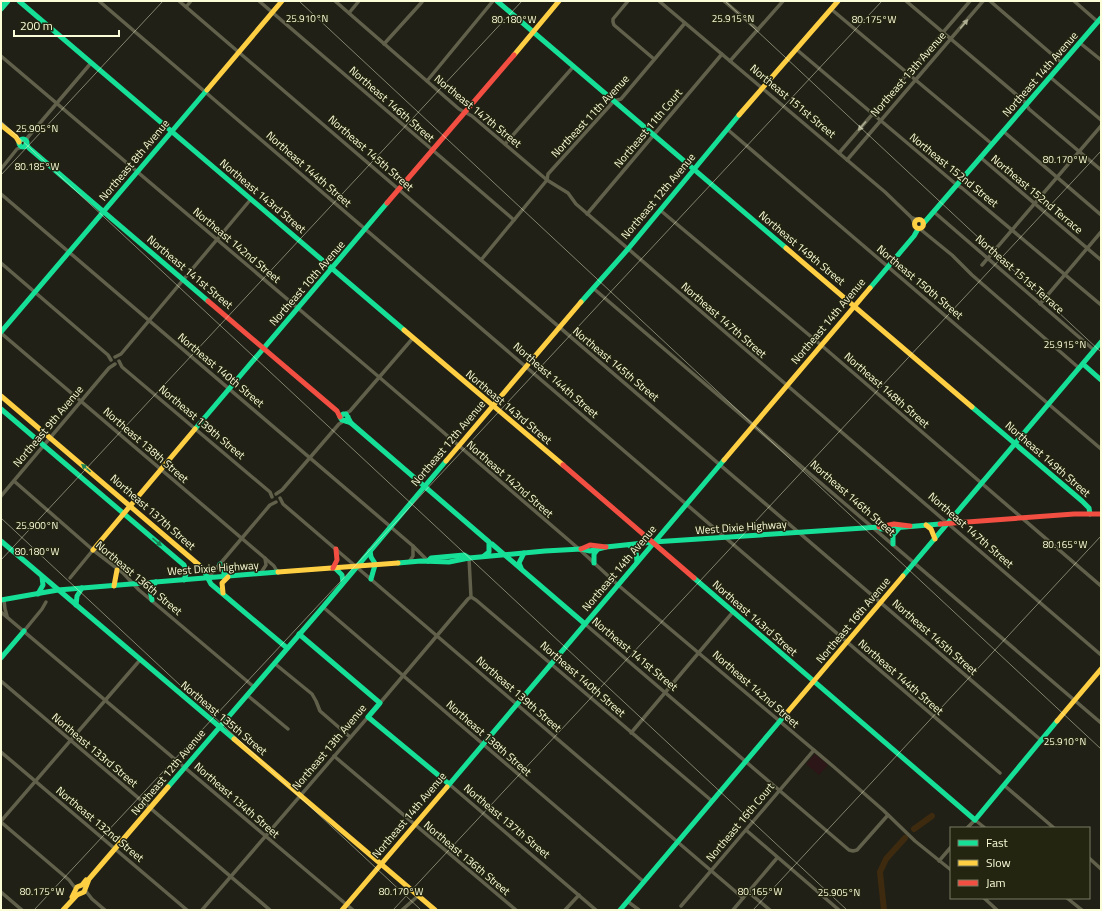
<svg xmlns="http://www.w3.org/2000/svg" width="1102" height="911" viewBox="0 0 1102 911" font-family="'Titillium Web',sans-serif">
<rect width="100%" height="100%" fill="#202016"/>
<path fill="#2d1617" d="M 815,754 L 828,765 L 819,775 L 806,764 Z"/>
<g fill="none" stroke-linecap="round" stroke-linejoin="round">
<g stroke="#3e2a0f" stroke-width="6">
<path d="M 914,829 L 932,816"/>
<path d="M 884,910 L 880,872 L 886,859 L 905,838"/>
</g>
<g stroke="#61604b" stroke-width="3.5">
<path d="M 99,1 L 1000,773"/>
<path d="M 179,1 L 1042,741"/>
<path d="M 259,1 L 514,220"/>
<path d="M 335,1 L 459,109 L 472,116 L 547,180 L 568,193 L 576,204 L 1101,655"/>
<path d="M 628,1 L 613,19 L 613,22 L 614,25 L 654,59"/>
<path d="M 659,1 L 885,192 L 912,218 L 914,223"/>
<path d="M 724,1 L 758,30"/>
<path d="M 906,1 L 1024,101 L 1029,109 L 1101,170"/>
<path d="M 990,1 L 1062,63"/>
<path d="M 1074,1 L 1098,22"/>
<path d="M 186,7 L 191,1"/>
<path d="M 831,9 L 992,144"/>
<path d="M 349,13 L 359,1"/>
<path d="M 1080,43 L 1101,60"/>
<path d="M 384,44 L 422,2"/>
<path d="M 796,49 L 957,185 L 962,188 L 1101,305"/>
<path d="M 1,56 L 379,377 L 579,549 L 618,585 L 834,767 L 883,810 L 915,841 L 951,870"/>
<path d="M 730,61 L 783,1"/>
<path d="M 1050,77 L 1101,120"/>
<path d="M 427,81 L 493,1"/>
<path d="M 727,129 L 1101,449"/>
<path d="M 1003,131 L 1101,215"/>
<path d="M 26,142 L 28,137 L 91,63"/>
<path d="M 505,144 L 574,66"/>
<path d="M 839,153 L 970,1"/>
<path d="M 980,157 L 1101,260"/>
<path d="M 847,160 L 983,1"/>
<path d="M 1,169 L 17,149 L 22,147"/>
<path d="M 1,194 L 413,546 L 428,561"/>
<path d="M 660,210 L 821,345 L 1101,586"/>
<path d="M 934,212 L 1094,350"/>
<path d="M 587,214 L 722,54"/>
<path d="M 912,218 L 919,220"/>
<path d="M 920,229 L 952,255 L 972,275 L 1079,368"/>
<path d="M 481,260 L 547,180 L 548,174 L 614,101 L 621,99 L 685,23"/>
<path d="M 1,263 L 108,355 L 111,360"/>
<path d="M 982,265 L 1101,126"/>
<path d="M 593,288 L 1101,723"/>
<path d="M 1040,304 L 1101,232"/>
<path d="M 1,333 L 259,553 L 274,566 L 278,573"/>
<path d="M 115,357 L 121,354 L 251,199"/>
<path d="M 119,361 L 122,367 L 270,492 L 272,497"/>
<path d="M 345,414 L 350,411 L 413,338"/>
<path d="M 14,481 L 93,550 L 123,573 L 139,590 L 254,687"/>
<path d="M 276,494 L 282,490 L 339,424 L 344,421"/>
<path d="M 1,496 L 109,368 L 115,364"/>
<path d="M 280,498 L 283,504 L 346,558 L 743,898"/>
<path d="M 469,558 L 471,597 L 476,600 L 712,801"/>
<path d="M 409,562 L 413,556 L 413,546"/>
<path d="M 260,574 L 266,565 L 265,558"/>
<path d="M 70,578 L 93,550"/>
<path d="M 208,578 L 270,505 L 276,502"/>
<path d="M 4,600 L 5,609 L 7,616"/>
<path d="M 323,607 L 644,882"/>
<path d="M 1,612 L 353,910"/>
<path d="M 585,624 L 849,850 L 853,851 L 857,850 L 888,815"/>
<path d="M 24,631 L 42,609 L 46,602"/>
<path d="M 274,663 L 312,694 L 316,701 L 320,711 L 350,737"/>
<path d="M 1,681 L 270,910"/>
<path d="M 247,695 L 288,729"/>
<path d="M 380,703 L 468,599 L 471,597"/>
<path d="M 631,733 L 733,612"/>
<path d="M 1,752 L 187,910"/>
<path d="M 334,756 L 516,910"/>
<path d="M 449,784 L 596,910"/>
<path d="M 1005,786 L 1054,828"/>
<path d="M 1,821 L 140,660"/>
<path d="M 1,822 L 69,880 L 76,889"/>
<path d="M 967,828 L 975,820 L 985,828"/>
<path d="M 746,830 L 839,910"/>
<path d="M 1089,858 L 1101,869"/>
<path d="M 939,861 L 951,847"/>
<path d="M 85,890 L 92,899 L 105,910"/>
<path d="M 1,892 L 22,910"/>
<path d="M 748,892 L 770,910"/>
<path d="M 984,898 L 997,910"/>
<path d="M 1067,898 L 1082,910"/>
<path d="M 627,901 L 639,910"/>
<path d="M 681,906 L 814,750"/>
<path d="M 202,910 L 368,717"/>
<path d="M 402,910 L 418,896"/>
<path d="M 565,910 L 579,895"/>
<path d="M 733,910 L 777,858"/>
</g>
<g stroke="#16e098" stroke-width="5">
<path d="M 19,1 L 404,330"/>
<path d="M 497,1 L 786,248"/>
<path d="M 1,2 L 2,1"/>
<path d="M 1,9 L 8,1"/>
<circle cx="23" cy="143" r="4"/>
<path d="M 26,144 L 29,148 L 208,301"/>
<path d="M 923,224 L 1101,18"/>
<path d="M 870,288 L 914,236 L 918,229"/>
<path d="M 581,302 L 628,249 L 739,115"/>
<path d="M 1,332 L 207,90"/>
<path d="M 1083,364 L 1101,380"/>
<path d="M 972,407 L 1082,501 L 1089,508 L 1090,514"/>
<path d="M 1,409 L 184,565 L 187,571 L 184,580"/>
<path d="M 348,417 L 347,421 L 342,420 L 340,417 L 343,414 L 346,414 L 351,423"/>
<path d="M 345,421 L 351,423 L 489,542 L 489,552 L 484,556"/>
<path d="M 195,429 L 387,203"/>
<path d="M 1,541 L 234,739"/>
<path d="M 492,544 L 585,624"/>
<path d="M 893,544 L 893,535 L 899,528"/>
<path d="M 629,545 L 636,551 L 637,562"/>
<path d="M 370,551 L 371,557 L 376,565"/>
<path d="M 428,561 L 431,558 L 464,555 L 469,558"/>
<path d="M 398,563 L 421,561 L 449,562 L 469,558 L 545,551 L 581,549 L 590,551 L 606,547 L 653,542 L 879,527 L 881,529 L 940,524"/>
<path d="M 594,563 L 594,554 L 597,550"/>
<path d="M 220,564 L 222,570 L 227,577"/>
<path d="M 199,565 L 203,569 L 211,584 L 287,648"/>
<path d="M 335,568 L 342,575 L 343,582"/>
<path d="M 521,568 L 519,563 L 524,553"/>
<path d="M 903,576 L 1101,342"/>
<path d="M 694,578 L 975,820 L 1057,721"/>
<path d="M 371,579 L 375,565"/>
<path d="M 38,594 L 43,585 L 42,577"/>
<path d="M 1,600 L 58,590 L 278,572"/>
<path d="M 152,600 L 150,590 L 156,582"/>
<path d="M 76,605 L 77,596 L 82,588"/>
<path d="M 299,634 L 380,703 L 368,717 L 449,784"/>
<path d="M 1,658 L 24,631"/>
<path d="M 168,787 L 323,607 L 446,461"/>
<path d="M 447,787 L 724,460"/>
<path d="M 620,910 L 785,715"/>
</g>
<g stroke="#ffcf43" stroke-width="5">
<path d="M 514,55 L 559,1"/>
<path d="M 207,90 L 282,1"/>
<path d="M 739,115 L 838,1"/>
<path d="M 1,125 L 16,137 L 19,142"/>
<circle cx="919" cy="224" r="4.5"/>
<path d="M 786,248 L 972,407"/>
<path d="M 404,330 L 563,465"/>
<path d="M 1,396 L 199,565"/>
<path d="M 724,460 L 870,288"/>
<path d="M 446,461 L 581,302"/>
<path d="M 926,525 L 931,529 L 935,539"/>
<path d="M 93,550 L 195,429"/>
<path d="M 278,572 L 398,563"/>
<path d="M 114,586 L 117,570"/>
<path d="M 223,593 L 222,583 L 228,577"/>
<path d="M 785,715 L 903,576"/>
<path d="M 1057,721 L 1101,669"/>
<path d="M 234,739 L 435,910"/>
<path d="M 72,897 L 77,887 L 82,885 L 86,880"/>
<path d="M 63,910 L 77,895 L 84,892 L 89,879 L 168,787"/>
<path d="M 342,910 L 447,787"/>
</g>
<g stroke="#f24e42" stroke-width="5">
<path d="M 387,203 L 514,55"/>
<path d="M 208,301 L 337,411 L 340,417"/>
<path d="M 563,465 L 694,578"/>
<path d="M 940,524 L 1074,514 L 1101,514"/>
<path d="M 879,527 L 894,524 L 910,526"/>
<path d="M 581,549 L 590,545 L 606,547"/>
<path d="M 333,568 L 337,560 L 336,549"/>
</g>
</g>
<defs><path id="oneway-solid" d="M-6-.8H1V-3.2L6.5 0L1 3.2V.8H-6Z"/></defs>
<g fill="#aeae92">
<use href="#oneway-solid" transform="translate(964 24) rotate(-50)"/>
<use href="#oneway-solid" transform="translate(862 126) rotate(131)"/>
</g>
<g fill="#1c8254">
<use href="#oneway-solid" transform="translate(86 468) rotate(-140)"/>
<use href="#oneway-solid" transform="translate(157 542) rotate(40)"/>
</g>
<path fill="none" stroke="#fbfcd8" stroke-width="1" stroke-opacity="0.45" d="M 299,1 L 1101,749M 725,1 L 1101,352M 1,121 L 847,910M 1,175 L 163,1M 1,518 L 421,910M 1,560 L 522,1M 34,910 L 882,1M 393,910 L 1101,151M 753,910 L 1101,536"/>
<g text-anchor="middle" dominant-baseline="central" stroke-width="3" stroke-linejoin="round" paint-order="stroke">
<g font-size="11" fill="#fbfcd8" stroke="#232511">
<text transform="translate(908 74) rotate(-49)">Northeast 13th Avenue</text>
<text transform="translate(1040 74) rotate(-49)">Northeast 14th Avenue</text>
<text transform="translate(793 101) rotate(40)">Northeast 151st Street</text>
<text transform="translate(392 104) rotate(41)">Northeast 146th Street</text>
<text transform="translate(478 111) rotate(39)">Northeast 147th Street</text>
<text transform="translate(590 116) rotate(-47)">Northeast 11th Avenue</text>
<text transform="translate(648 128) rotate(-50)">Northeast 11th Court</text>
<text transform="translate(371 153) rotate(41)">Northeast 145th Street</text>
<text transform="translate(134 160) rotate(-50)">Northeast 8th Avenue</text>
<text transform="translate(309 169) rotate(41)">Northeast 144th Street</text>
<text transform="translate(954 170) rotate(39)">Northeast 152nd Street</text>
<text transform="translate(1037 194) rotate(40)">Northeast 152nd Terrace</text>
<text transform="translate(263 196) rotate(40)">Northeast 143rd Street</text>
<text transform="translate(658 196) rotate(-50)">Northeast 12th Avenue</text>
<text transform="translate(237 245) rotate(40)">Northeast 142nd Street</text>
<text transform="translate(802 248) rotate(40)">Northeast 149th Street</text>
<text transform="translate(190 272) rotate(40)">Northeast 141st Street</text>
<text transform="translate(1020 274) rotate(41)">Northeast 151st Terrace</text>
<text transform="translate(920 282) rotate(40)">Northeast 150th Street</text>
<text transform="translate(307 283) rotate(-49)">Northeast 10th Avenue</text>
<text transform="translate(724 320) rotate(41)">Northeast 147th Street</text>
<text transform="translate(828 321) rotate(-50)">Northeast 14th Avenue</text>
<text transform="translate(616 364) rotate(40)">Northeast 145th Street</text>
<text transform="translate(221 370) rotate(40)">Northeast 140th Street</text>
<text transform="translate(556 380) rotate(41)">Northeast 144th Street</text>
<text transform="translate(887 390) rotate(41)">Northeast 148th Street</text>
<text transform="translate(509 407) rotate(40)">Northeast 143rd Street</text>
<text transform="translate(202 422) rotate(40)">Northeast 139th Street</text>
<text transform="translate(48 426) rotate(-50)">Northeast 9th Avenue</text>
<text transform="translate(448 443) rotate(-50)">Northeast 12th Avenue</text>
<text transform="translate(146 445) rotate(41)">Northeast 138th Street</text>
<text transform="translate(1048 459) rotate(41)">Northeast 149th Street</text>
<text transform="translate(510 479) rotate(41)">Northeast 142nd Street</text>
<text transform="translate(853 498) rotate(41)">Northeast 146th Street</text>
<text transform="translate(153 512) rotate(41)">Northeast 137th Street</text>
<text transform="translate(741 527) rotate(-4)">West Dixie Highway</text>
<text transform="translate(971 530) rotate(41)">Northeast 147th Street</text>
<text transform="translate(213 568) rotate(-4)">West Dixie Highway</text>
<text transform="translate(619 568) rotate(-50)">Northeast 14th Avenue</text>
<text transform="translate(139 578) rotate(40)">Northeast 136th Street</text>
<text transform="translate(755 618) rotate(41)">Northeast 143rd Street</text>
<text transform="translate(853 620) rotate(-50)">Northeast 16th Avenue</text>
<text transform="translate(935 637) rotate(41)">Northeast 145th Street</text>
<text transform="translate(635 654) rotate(40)">Northeast 141st Street</text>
<text transform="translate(901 677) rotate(41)">Northeast 144th Street</text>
<text transform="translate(583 679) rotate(41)">Northeast 140th Street</text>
<text transform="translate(756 689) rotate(41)">Northeast 142nd Street</text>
<text transform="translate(519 694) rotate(41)">Northeast 139th Street</text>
<text transform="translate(224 718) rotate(40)">Northeast 135th Street</text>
<text transform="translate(489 738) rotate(41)">Northeast 138th Street</text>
<text transform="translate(329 747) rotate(-50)">Northeast 13th Avenue</text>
<text transform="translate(95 750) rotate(40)">Northeast 133rd Street</text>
<text transform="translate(168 772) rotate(-50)">Northeast 12th Avenue</text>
<text transform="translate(237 800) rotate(41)">Northeast 134th Street</text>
<text transform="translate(409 815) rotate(-50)">Northeast 14th Avenue</text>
<text transform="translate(507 821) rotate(40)">Northeast 137th Street</text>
<text transform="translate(740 822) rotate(-50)">Northeast 16th Court</text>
<text transform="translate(100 824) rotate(40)">Northeast 132nd Street</text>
<text transform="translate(467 858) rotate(40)">Northeast 136th Street</text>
</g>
</g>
<g font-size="10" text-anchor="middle" fill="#fbfcd8" stroke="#232511" stroke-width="3" stroke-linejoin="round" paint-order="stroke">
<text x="733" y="22">25.915°N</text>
<text x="307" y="22">25.910°N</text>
<text x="514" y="23">80.180°W</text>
<text x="874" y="23">80.175°W</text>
<text x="37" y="132">25.905°N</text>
<text x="1065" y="163">80.170°W</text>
<text x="37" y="170">80.185°W</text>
<text x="1065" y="348">25.915°N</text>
<text x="37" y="529">25.900°N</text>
<text x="1065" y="548">80.165°W</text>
<text x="37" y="555">80.180°W</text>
<text x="1065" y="745">25.910°N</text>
<text x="42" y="895">80.175°W</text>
<text x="401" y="895">80.170°W</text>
<text x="760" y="895">80.165°W</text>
<text x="839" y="896">25.905°N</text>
</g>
<rect width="1102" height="911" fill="none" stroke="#fbfcd8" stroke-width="4"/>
<rect x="950" y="827" width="140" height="72" fill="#232511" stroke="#797b61"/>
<rect x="958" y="840" width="20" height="6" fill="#16e098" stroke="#797b61"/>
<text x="986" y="847" font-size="12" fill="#fbfcd8">Fast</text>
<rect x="958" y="860" width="20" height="6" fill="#ffcf43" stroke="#797b61"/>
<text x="986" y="867" font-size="12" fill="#fbfcd8">Slow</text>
<rect x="958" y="880" width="20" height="6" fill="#f24e42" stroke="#797b61"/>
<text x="986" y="887" font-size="12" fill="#fbfcd8">Jam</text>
<path d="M14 30v6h105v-6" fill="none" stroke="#fbfcd8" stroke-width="2"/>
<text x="20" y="30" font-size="12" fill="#fbfcd8" stroke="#232511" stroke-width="3" paint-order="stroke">200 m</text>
</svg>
